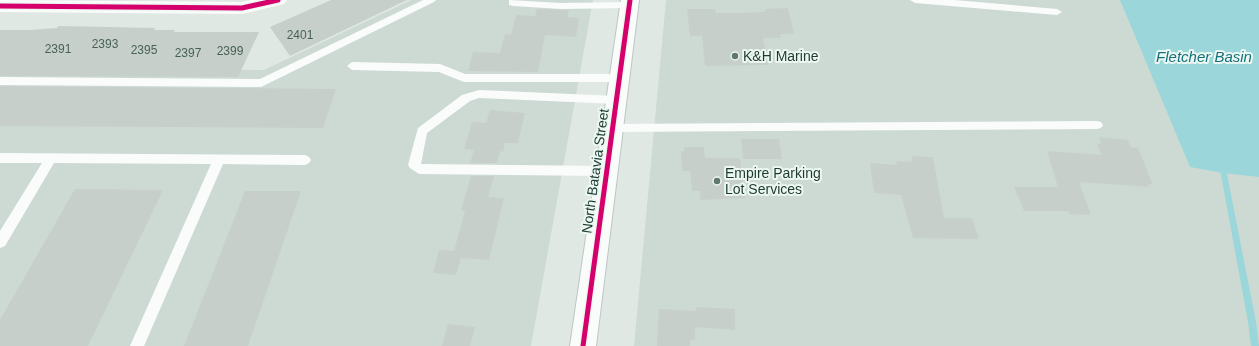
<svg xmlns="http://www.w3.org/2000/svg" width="1259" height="346" viewBox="0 0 1259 346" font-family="Arial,sans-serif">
<rect width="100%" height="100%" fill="#e0e8e4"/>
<g fill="#cddad3">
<path d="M 411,0 L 593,0 L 531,346 L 0,346 L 0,68 L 264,70 Z"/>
<path d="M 666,0 L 1259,0 L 1259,346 L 634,346 Z"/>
</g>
<path fill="#9bd6da" d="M 1120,0 L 1259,0 L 1259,177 L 1223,173 L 1190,167 Z"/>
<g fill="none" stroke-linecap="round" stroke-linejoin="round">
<path fill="#9bd6da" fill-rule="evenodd" d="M 1222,161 L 1224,162 L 1225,164 L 1256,322 L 1259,346 L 1251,346 L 1248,322 L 1219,164 L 1220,162 Z"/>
</g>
<g fill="#c7cfcb">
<path d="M 331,0 L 407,0 L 290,56 L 270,27 Z"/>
<path d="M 788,8 L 794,34 L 780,34 L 781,38 L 763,38 L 768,65 L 705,66 L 702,36 L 690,36 L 687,9 L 715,9 L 716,13 L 742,13 L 765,12 L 765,9 Z"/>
<path d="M 537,9 L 569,10 L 567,17 L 579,18 L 576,37 L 545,35 L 538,72 L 468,71 L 473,52 L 500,53 L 505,34 L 511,35 L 516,15 L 535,16 Z"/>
<path d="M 58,26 L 155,28 L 154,30 L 175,30 L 174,32 L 259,32 L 238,77 L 0,76 L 0,30 L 30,30 L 57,28 Z"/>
<path d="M 0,86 L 220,88 L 336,89 L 323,128 L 0,126 Z"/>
<path d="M 490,110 L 525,113 L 518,143 L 505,143 L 503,152 L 500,151 L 497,163 L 470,163 L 474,150 L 464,149 L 472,122 L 486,123 Z"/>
<path d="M 1099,137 L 1128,140 L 1131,147 L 1138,148 L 1153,185 L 1148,184 L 1149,187 L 1079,182 L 1091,215 L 1069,214 L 1068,211 L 1024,211 L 1014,187 L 1058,187 L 1047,151 L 1101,155 L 1097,143 L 1101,144 Z"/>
<path d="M 741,139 L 779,139 L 782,159 L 743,159 Z"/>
<path d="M 684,147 L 704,147 L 705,158 L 740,158 L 745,198 L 700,200 L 700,191 L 692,191 L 690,171 L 682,171 L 681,151 L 684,151 Z"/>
<path d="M 911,156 L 933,157 L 944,218 L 972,218 L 979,239 L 913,238 L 901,195 L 874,193 L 870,163 L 897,165 L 896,161 L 913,162 Z"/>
<path d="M 471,176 L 494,176 L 488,197 L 504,198 L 489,260 L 461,258 L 456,275 L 433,273 L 439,250 L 454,251 L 465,211 L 461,210 Z"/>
<path d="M 75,189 L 163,190 L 88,346 L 0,346 L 0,320 Z"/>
<path d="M 245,191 L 301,191 L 248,346 L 184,346 Z"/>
<path d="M 696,307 L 735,309 L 735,330 L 695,327 L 695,340 L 690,340 L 690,346 L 657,346 L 659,309 L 696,311 Z"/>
<path d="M 448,324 L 475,327 L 470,346 L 442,346 Z"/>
</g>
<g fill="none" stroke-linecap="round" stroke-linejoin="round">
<g stroke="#bcc7c2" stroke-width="2">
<path id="secondary" d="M 621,0 L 639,0 L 596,346 L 570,346 Z"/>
</g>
<g fill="#fafcfb" fill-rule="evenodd">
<path d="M 423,0 L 436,0 L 434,2 L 261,87 L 0,85 L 0,77 L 260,79 Z"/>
<path d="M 509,0 L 561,3 L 629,2 L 634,5 L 629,8 L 561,9 L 513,6 L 509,5 Z"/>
<path d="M 910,0 L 955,0 L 1057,9 L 1062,12 L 1057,15 L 915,3 Z"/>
<path d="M 352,62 L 440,64 L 465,74 L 620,74 L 625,78 L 620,82 L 464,82 L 439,72 L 352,70 L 347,66 Z"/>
<path d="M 479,90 L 617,96 L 623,100 L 617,104 L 479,98 L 470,101 L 427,133 L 421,164 L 608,166 L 612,168 L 614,171 L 612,174 L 608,176 L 419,174 L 410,168 L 408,165 L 418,128 L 462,95 Z"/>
<path d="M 1097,121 L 1101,122 L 1103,125 L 1101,128 L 1097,129 L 614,132 L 610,131 L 608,128 L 610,125 L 614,124 Z"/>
<path d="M 0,153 L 305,155 L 309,157 L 311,160 L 309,163 L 305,165 L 223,164 L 144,346 L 130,346 L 211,164 L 54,163 L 5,246 L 0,248 L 0,231 L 42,163 L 0,163 Z"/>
</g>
<path fill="#fafcfb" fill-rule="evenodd" d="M 0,0 L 242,2 L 250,0 L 287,0 L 284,4 L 242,14 L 0,12 Z"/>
<use href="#secondary" fill="#fafcfb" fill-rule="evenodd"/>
<g stroke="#edf7f2" stroke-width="8">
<g id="cycleway">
<path d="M 0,6 L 242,8 L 278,0"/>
<path d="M 583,346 L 630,0"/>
</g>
</g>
<use href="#cycleway" stroke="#d6006c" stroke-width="5"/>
</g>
<g fill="#617870" stroke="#edf7f2" stroke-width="1.5">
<circle cx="735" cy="56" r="4"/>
<circle cx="717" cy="181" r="4"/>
</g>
<g text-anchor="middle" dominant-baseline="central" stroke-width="4" stroke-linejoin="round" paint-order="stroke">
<g font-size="12" fill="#486158">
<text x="300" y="35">2401</text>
<text x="105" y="44">2393</text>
<text x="58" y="49">2391</text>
<text x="144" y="50">2395</text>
<text x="230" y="51">2399</text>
<text x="188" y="53">2397</text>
</g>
<g font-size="14" fill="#1d3b31" stroke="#edf7f2" text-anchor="start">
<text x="743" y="56">K&amp;H Marine</text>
<text x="725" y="173">Empire Parking<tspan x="725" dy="16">Lot Services</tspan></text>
</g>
<g font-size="14" fill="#1d3b31" stroke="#edf7f2">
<text transform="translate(595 171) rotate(-82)">North Batavia Street</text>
</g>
<g font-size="15" font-style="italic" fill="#12717c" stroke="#edf7f2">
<text x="1204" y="56">Fletcher Basin</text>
</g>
</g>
</svg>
